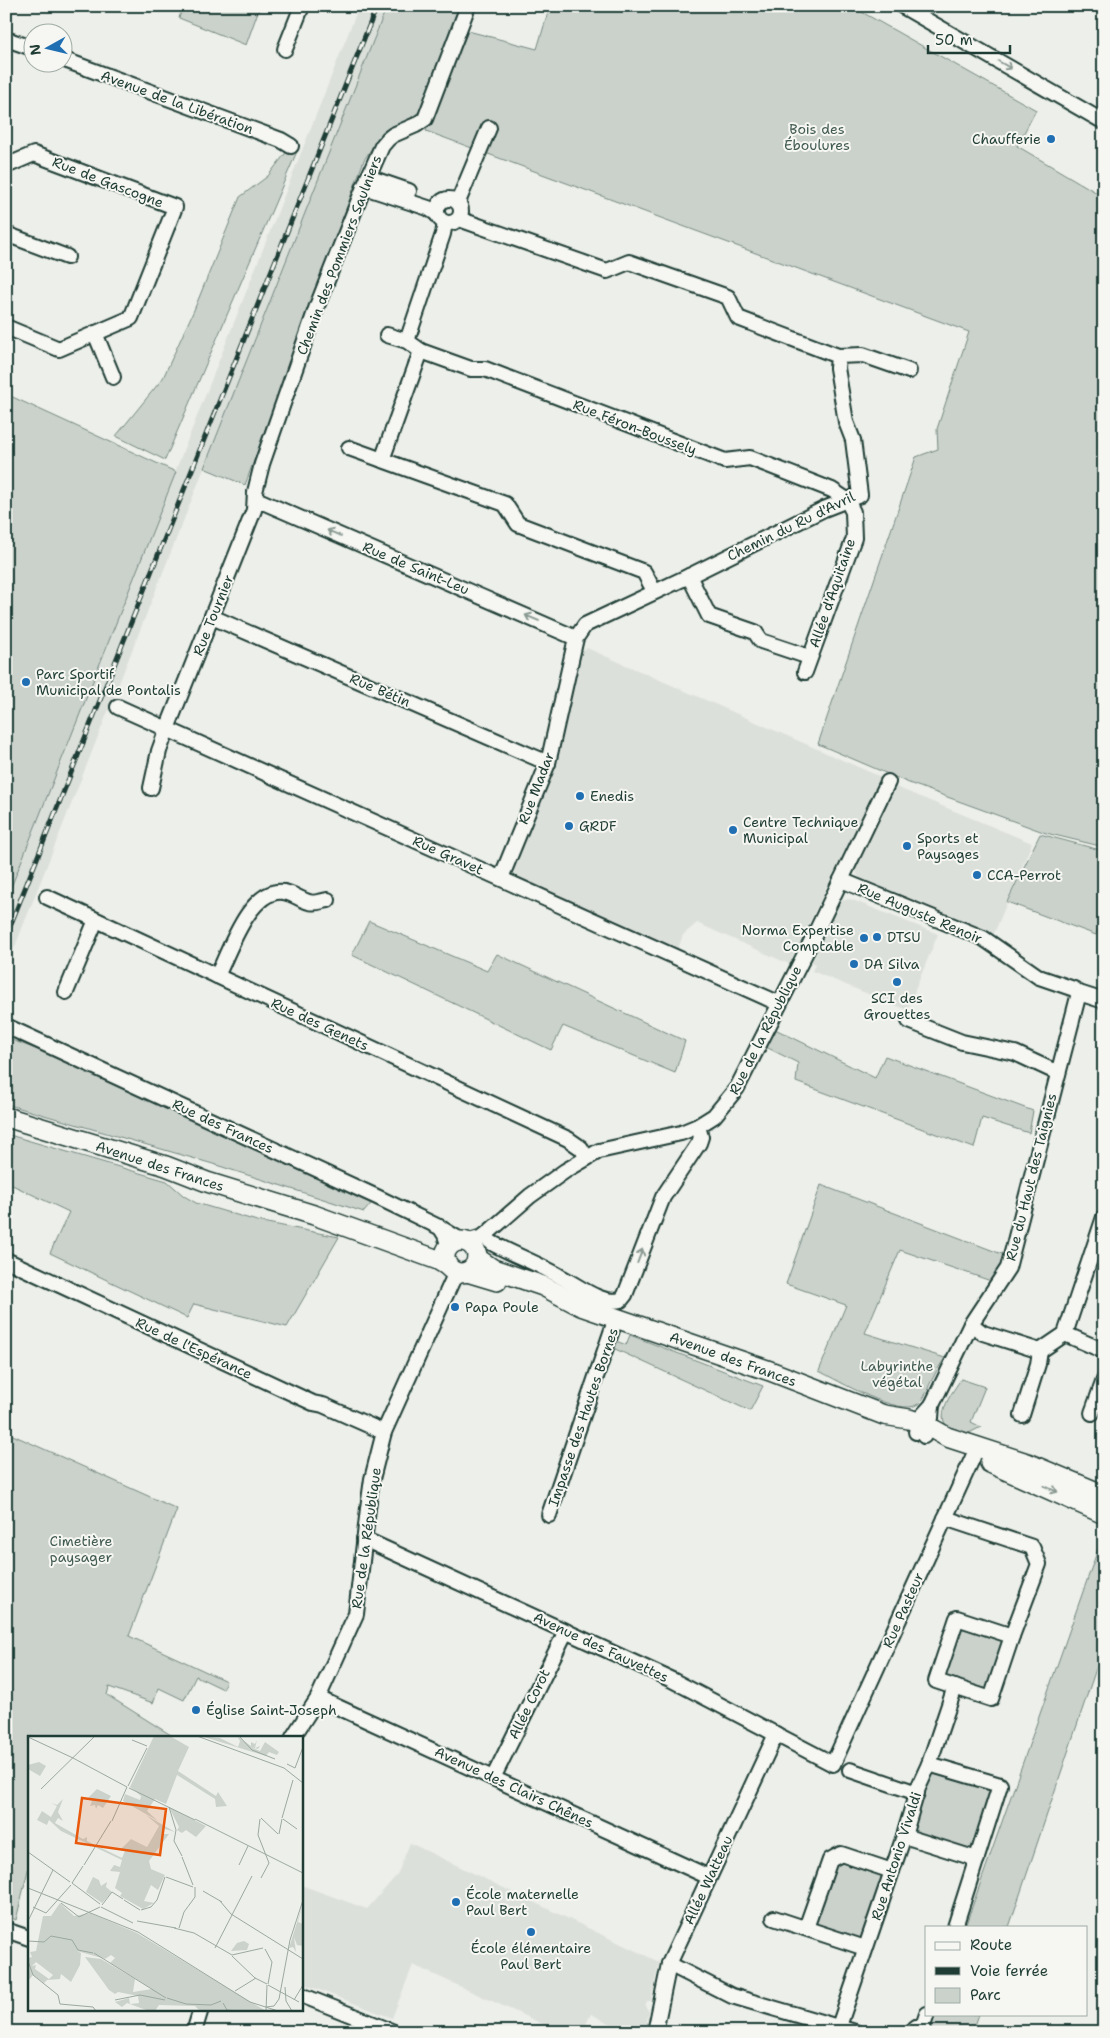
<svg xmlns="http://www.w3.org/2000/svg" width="1110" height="2038" viewBox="0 0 1110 2038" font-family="'Shantell Sans',sans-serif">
<rect width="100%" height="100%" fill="#edefea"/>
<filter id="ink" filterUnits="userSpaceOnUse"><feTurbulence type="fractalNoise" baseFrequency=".02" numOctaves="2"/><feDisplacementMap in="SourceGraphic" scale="10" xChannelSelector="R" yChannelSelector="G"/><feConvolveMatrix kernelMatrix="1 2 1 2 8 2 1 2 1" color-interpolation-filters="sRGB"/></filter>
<g filter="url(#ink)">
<g fill="#dce0db">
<path d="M 359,6 L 387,6 L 6,969 L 6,900 Z"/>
<path d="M 587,648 L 881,777 L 789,964 L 697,923 L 683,935 L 678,949 L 516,877 L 513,867 L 551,780 L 579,652 Z"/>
<path d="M 896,787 L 1032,843 L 993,936 L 861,879 L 857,875 L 856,869 Z"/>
<path d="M 850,899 L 938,934 L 907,1010 L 812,971 L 815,964 L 809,960 L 839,901 Z"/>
<path d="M 410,1843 L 659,1962 L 651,2001 L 647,2001 L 645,2006 L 649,2011 L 645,2032 L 627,2032 L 591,2014 L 582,2032 L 560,2032 L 413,1965 L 392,2018 L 301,1983 L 301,1885 L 367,1909 L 397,1875 Z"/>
</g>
<g fill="#cbd2cc" stroke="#758880">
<path d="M 183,6 L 260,6 L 246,45 L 179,18 Z"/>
<path d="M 387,6 L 461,6 L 419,112 L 402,124 L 383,131 L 364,160 L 245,485 L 204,468 Z"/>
<path d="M 550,6 L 851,6 L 1036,110 L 1017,146 L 1104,197 L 1104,847 L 1046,833 L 909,783 L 818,744 L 916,457 L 938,449 L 937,429 L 969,332 L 426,131 L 468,31 L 537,49 Z"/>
<path d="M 291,146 L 298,149 L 165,460 L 116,436 L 163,378 L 194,310 L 240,197 L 268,176 Z"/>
<path d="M 6,394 L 176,472 L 6,900 Z"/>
<path d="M 1040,834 L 1104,851 L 1104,911 L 1096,935 L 1007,902 Z"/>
<path d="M 369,921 L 487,971 L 497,954 L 685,1041 L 675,1073 L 563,1026 L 551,1050 L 352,955 Z"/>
<path d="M 775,1029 L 875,1078 L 885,1056 L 1033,1111 L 1029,1133 L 982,1118 L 974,1148 L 796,1082 L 798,1063 L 766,1047 Z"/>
<path d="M 6,1038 L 61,1058 L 374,1200 L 364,1212 L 213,1164 L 6,1104 Z"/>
<path d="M 6,1134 L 167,1181 L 184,1196 L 196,1203 L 257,1221 L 339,1237 L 287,1327 L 194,1304 L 187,1318 L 50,1253 L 69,1212 L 6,1182 Z"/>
<path d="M 821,1185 L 1007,1256 L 994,1282 L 900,1250 L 865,1333 L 945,1358 C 941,1364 936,1371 933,1378 C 927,1387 927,1397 918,1404 C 901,1418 837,1380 819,1371 L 846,1305 L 786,1284 Z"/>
<path d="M 630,1335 L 763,1386 L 750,1411 L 613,1348 L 616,1341 L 626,1345 Z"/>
<path d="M 961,1379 L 985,1387 L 971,1422 L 981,1427 L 967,1434 C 962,1432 952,1431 948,1427 C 934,1415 954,1390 961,1379 Z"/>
<path d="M 6,1432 L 177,1509 L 129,1636 L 226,1681 L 223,1689 L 196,1676 L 184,1700 L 159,1688 L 153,1703 L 109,1687 L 107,1695 L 174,1737 L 29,1737 L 29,1866 L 16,1920 L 6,1915 Z"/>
<path d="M 1104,1532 L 1104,1645 L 1009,1927 L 965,1927 Z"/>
<path d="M 957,1618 L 1012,1636 L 991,1699 L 936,1681 Z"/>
<path d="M 929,1764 L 1000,1785 L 977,1859 L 904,1836 Z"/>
<path d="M 841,1854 L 892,1871 L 865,1948 L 806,1928 Z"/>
<path d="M 935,2014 L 979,2014 L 973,2032 L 929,2032 Z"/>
</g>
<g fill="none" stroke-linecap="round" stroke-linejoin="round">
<g stroke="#1f3d34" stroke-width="18">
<g id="street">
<path d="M 902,6 L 1104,122"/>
<path d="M 6,39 L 32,48"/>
<path d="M 285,49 L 302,6"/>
<path d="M 62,59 L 281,140 L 291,146"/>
<path d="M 6,166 L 34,154 L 175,207 L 131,318 L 59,349 L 6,327"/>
<path d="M 368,177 L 409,191"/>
<path d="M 364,187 L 428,208 L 437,214"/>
<circle cx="449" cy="211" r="12"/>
<path d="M 458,202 L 489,128"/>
<path d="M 459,219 L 607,271 L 629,262 L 728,297 L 738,318 L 838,356 L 837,368 L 846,422 L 853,440 L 860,495 L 824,509 L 689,576 L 585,625 L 576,638 L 548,763 L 501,878"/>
<path d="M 6,234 L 67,257"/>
<path d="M 95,333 L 113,377"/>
<path d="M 407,341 L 443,234 L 445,223"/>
<path d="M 421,351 L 471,369 L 485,369 L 725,461 L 750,458 L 832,490 L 847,500 L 853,512 L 854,538 L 805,672"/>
<path d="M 838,356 L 863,355 L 909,371"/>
<path d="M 349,448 L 505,504 L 518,524 L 644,572 L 654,591"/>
<path d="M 382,460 L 421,351 L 407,341 L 387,335"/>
<path d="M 256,499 L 576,638"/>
<path d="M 689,576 L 709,616 L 755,632 L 761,641 L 809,657"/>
<path d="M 212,617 L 548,763"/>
<path d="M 118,707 L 778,1003"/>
<path d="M 151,788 L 159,751 L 167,729 L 254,510 L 255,492 L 262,464 L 317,306 L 364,187 L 382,146 L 388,139 L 393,135 L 416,125 L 425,119 L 468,6"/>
<path d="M 841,880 L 983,938 L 1039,977 L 1074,989 L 1079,993 L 1104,1001"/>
<path d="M 47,897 L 568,1139 L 581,1148 L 587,1158"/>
<path d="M 217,976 C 229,952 250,887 284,892 C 292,893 301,900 309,902 C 315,904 322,901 328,900"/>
<path d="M 66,992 L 96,920"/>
<path d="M 909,1021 L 962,1042 L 1015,1053 L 1058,1073"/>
<path d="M 6,1026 L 377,1197 L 439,1227 L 462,1241"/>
<path d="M 440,1227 L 445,1235 L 449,1247"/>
<path d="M 484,1236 L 492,1243 C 514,1255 539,1264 561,1277 C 577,1285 601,1305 621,1300 L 625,1295 L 663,1197 L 699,1143 L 701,1137 L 698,1126"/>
<path d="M 466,1242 L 483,1237 L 530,1196 L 565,1171 L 599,1151 L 681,1133 L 698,1126 L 714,1116 L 737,1088 L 813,938 L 888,782"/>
<path d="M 6,1260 L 313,1403 L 323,1405 L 384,1432"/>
<path d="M 971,1324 L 983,1333 L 1040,1351 L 1065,1334 L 1104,1217"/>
<path d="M 1065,1334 L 1104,1351"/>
<path d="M 932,1405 L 971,1324 L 1008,1268 L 1079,993"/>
<path d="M 1092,1413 L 1104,1380"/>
<path d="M 1022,1415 L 1038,1364 L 1040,1351"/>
<path d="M 916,1432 L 922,1416 L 932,1405 L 931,1418 L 924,1436"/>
<path d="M 549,1515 L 616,1318"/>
<path d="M 945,1518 L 1032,1547 L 1039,1564 L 1012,1636"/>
<path d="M 364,1539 L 672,1680 L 833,1764 L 973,1457"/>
<path d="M 957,1618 L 1012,1636 L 991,1699 L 936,1681 Z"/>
<path d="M 318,1698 L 709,1877"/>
<path d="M 293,1737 L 318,1698 L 356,1614 L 368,1508 L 372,1479 L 384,1432 L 453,1279 L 463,1273"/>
<path d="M 929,1764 L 1000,1785 L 955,1927"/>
<path d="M 850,1770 L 917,1793"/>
<path d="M 493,1778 L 566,1631"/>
<path d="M 904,1836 L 977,1859"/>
<path d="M 774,1918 L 865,1948"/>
<path d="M 806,1928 L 830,1860 L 841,1854 L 892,1871"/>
<path d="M 6,1930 L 29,1938"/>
<path d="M 669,1964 L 732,1996 L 855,2032"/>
<path d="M 301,1995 L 394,2032"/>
<path d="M 915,2027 L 922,2029 L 927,2014"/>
<path d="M 194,2032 L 201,2009"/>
<path d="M 655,2032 L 669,1964 L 776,1734"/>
<path d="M 837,2032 L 904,1836 L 918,1788 L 929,1764 L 955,1687"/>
</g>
</g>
<g stroke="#1f3d34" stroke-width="22">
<g id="secondary">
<path d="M 6,1117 L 166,1166 L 207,1182 L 314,1215 L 438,1260 L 448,1266"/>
<circle cx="461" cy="1257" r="16"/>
<path d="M 477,1258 L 493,1269 L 543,1286 L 581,1306 L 770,1371 L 884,1415 L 909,1419 L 924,1424 L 947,1437 L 1027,1463 L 1104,1495"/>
<path d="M 467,1272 L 497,1281"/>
<path d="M 990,1463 L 1104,1514"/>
</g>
</g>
<use href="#street" stroke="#f6f6f2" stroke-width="14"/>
<use href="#secondary" stroke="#f6f6f2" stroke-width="19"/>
<g stroke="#1f3d34" stroke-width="5">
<path id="rail" d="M 6,936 L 377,6"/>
</g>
<use href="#rail" stroke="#f6f6f2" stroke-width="3" stroke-dasharray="9" stroke-linecap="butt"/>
</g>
<defs><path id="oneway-shaft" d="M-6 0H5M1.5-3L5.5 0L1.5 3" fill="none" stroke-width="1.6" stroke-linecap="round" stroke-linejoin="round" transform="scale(1.25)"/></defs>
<g stroke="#8a9a93">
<use href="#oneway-shaft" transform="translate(1005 65) rotate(30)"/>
<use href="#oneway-shaft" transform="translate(334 533) rotate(-157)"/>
<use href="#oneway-shaft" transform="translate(532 618) rotate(-157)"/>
<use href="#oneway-shaft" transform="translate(640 1256) rotate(-69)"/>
<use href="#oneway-shaft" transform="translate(1051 1489) rotate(24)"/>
</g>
</g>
<g fill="#1f6fb2" stroke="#f6f6f2" stroke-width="2">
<circle cx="1051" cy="139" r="5"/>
<circle cx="26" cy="682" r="5"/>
<circle cx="580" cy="796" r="5"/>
<circle cx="569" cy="826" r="5"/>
<circle cx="733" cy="830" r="5"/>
<circle cx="907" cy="846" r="5"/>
<circle cx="977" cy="875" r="5"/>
<circle cx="877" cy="937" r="5"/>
<circle cx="864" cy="938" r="5"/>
<circle cx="854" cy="964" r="5"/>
<circle cx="897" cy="982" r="5"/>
<circle cx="455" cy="1307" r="5"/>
<circle cx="196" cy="1710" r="5"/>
<circle cx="456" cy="1902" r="5"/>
<circle cx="531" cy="1932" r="5"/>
</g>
<g text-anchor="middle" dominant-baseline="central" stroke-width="4" stroke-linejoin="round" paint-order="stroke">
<g font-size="14" fill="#1f3d34" stroke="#f6f6f2">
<text transform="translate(177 102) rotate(20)">Avenue de la Libération</text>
<text transform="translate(108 182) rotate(21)">Rue de Gascogne</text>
<text transform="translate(339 255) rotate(-69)">Chemin des Pommiers Saulniers</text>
<text transform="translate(635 427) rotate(21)">Rue Féron-Boussely</text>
<text transform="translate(791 526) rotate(-26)">Chemin du Ru d'Avril</text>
<text transform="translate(416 568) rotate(23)">Rue de Saint-Leu</text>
<text transform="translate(832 593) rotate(-71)">Allée d'Aquitaine</text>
<text transform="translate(213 615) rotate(-68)">Rue Tournier</text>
<text transform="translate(380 690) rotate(23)">Rue Bétin</text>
<text transform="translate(536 788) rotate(-69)">Rue Madar</text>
<text transform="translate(448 855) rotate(24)">Rue Gravet</text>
<text transform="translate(920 913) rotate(23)">Rue Auguste Renoir</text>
<text transform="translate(320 1024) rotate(25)">Rue des Genets</text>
<text transform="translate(765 1030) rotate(-63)">Rue de la République</text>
<text transform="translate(223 1126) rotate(25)">Rue des Frances</text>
<text transform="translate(160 1166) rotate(18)">Avenue des Frances</text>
<text transform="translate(1031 1177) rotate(-76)">Rue du Haut des Taignies</text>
<text transform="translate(194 1348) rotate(25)">Rue de l'Espérance</text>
<text transform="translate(733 1359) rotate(20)">Avenue des Frances</text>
<text transform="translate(583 1417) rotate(-71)">Impasse des Hautes Bornes</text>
<text transform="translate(366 1538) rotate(-82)">Rue de la République</text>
<text transform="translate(903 1610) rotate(-66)">Rue Pasteur</text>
<text transform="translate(601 1647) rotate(25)">Avenue des Fauvettes</text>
<text transform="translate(529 1704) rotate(-64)">Allée Corot</text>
<text transform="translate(514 1787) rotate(25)">Avenue des Clairs Chênes</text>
<text transform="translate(896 1856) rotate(-72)">Rue Antonio Vivaldi</text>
<text transform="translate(708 1880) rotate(-65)">Allée Watteau</text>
</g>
<g font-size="14" fill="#415b52" stroke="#f6f6f2">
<text x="817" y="129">Bois des<tspan x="817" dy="16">Éboulures</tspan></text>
<text x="897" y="1366">Labyrinthe<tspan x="897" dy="16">végétal</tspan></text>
<text x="81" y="1541">Cimetière<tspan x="81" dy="16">paysager</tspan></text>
</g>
<g font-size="14" fill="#1f3d34" stroke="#f6f6f2" text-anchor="start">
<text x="1041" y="139" text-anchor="end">Chaufferie</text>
<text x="36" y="674">Parc Sportif<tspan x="36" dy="16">Municipal de Pontalis</tspan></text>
<text x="590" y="796">Enedis</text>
<text x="743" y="822">Centre Technique<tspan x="743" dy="16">Municipal</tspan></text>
<text x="579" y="826">GRDF</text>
<text x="917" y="838">Sports et<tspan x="917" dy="16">Paysages</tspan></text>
<text x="987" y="875">CCA-Perrot</text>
<text x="854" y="930" text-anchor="end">Norma Expertise<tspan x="854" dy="16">Comptable</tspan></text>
<text x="887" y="937">DTSU</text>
<text x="864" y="964">DA Silva</text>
<text x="897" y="998" text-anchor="middle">SCI des<tspan x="897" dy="16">Grouettes</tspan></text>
<text x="465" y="1307">Papa Poule</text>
<text x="206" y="1710">Église Saint-Joseph</text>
<text x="466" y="1894">École maternelle<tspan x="466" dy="16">Paul Bert</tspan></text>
<text x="531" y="1948" text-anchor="middle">École élémentaire<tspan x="531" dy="16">Paul Bert</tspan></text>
</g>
</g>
<g transform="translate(28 1736)">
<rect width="275" height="275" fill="#edefea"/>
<path d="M 126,0 L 142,0 L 161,11 L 150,35 L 188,60 L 190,56 L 199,70 L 188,71 L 187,63 L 149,39 L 138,68 L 127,63 L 119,75 L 130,85 L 95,65 L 97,58 L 112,64 L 113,60 L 102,51 ZM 173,0 L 192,2 L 210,11 L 212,5 L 209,0 L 223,10 L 223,6 L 227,8 L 229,4 L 227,12 L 232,10 L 230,13 L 223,11 L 232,15 L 237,6 L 251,16 L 249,19 L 241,16 L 238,20 ZM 11,26 L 18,30 L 12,40 L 0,33 L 0,29 ZM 69,53 L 83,60 L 75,72 L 70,69 L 68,73 L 67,69 L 62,70 L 64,65 L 59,63 ZM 35,63 L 30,76 L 35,85 L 30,82 L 27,87 L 55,103 L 59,101 L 59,105 L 94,122 L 97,115 L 93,113 L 103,103 L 119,111 L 131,90 L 118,79 L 147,96 L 134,92 L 136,98 L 141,98 L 121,125 L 123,133 L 137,139 L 130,154 L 123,149 L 116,165 L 126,167 L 115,173 L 92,160 L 94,157 L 87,152 L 92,136 L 82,135 L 86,129 L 92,131 L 94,124 L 33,95 L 21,84 L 19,89 L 9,84 L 14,75 L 23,81 L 29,70 L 23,67 L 29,69 ZM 141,71 L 178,90 L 168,101 L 158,94 L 154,97 L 149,94 L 151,91 ZM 65,141 L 71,144 L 73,150 L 79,146 L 78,151 L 84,156 L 74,167 L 58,156 ZM 32,167 L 46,180 L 62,177 L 109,197 L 238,275 L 172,275 L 167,270 L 131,269 L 127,275 L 121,275 L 99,267 L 94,271 L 87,266 L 101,262 L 102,268 L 111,267 L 110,260 L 90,256 L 87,258 L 81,254 L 57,221 L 73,223 L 107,243 L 105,256 L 124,253 L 82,227 L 87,222 L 83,219 L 77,223 L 49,215 L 53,217 L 52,229 L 43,246 L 33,238 L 32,243 L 19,244 L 16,247 L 5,239 L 0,245 L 0,222 L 4,221 L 2,216 L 8,215 L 15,180 L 23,180 ZM 8,226 L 25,239 L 21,243 L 7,233 L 8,229 L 4,230 ZM 274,170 L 270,186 L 275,188 L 275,210 L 269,209 L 266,201 L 268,216 L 265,211 L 261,212 ZM 216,205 L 221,208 L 219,214 L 203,215 L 209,207 Z" fill="#cbd2cc" fill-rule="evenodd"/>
<path fill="none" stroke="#9ba8a1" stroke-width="1" d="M 169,0 L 256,32 L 275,47M 211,0 L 224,14 L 247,23M 0,1 L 45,22M 104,4 L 119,10M 45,22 L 99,51M 259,28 L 267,32 L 275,11M 100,50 L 119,12M 101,52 L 167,84M 13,53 L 67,0M 141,71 L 148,94 L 146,105 L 154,120M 233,82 L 250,98M 254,82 L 265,44M 167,83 L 275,137M 232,83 L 230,99 L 241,127 L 233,142M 255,83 L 269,93M 84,85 L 99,51M 251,98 L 254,83M 0,116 L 42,146M 154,121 L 165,149M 56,129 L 83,85M 211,129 L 220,110M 138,141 L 165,151M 44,147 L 72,168M 44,147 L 55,130M 0,152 L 110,196 L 222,266 L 250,275M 175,155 L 194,166M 96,164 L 112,174M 192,165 L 203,178 L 275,223M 33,167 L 51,181 L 72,171M 74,169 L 84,156 L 95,163M 5,171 L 18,177 L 43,149M 73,171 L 105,187M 113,174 L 123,171 L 129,164 L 137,141M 0,185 L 25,134M 109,185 L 148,192M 146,192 L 166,197 L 204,219M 151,192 L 156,176 L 167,161 L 167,151M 0,205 L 16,206 L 23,200 L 44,204 L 50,214 L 65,217M 187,212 L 224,140M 237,213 L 244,226 L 240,248M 66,217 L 138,262M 204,219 L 235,212M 204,220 L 227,242 L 239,248M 0,225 L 5,239 L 30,259 L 32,268M 240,249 L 271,266M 257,251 L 258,265 L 264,275M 207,255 L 228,242M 139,262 L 158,268 L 183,269 L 193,265M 87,264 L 112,259 L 137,264M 266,264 L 275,249M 195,267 L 199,274 L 209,275M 32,268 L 65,271 L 68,275M 238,271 L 246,270 L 251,263 L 262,204 L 275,164M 238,275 L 239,249"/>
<path fill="#e8590c" fill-opacity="0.15" stroke="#e8590c" stroke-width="2.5" d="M 54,62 L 138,73 L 132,119 L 48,107 Z"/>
<rect width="275" height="275" fill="none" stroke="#1f3d34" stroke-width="2.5"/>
</g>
<rect width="1110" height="2038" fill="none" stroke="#f6f6f2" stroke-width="25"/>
<rect x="12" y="12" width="1085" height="2013" fill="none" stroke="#1f3d34" stroke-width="2" filter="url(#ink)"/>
<rect x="925" y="1926" width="162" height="90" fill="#f6f6f2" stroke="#a0aca6"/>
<rect x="935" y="1942" width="25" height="8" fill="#f6f6f2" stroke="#a0aca6"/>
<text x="970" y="1950" font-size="15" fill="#1f3d34">Route</text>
<rect x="935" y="1967" width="25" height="8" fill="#1f3d34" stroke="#a0aca6"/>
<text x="970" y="1976" font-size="15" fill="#1f3d34">Voie ferrée</text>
<rect x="935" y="1988" width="25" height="15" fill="#cbd2cc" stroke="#a0aca6"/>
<text x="970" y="2000" font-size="15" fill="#1f3d34">Parc</text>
<g transform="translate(48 48) rotate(262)"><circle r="24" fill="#f6f6f2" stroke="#a0aca6"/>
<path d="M0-4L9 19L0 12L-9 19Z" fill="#1f6fb2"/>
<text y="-8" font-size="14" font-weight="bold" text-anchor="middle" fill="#1f3d34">N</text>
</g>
<path d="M928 45v8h82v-8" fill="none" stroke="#1f3d34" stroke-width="2.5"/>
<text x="935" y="45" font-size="15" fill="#1f3d34" stroke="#f6f6f2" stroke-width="4" paint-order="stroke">50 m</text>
</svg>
